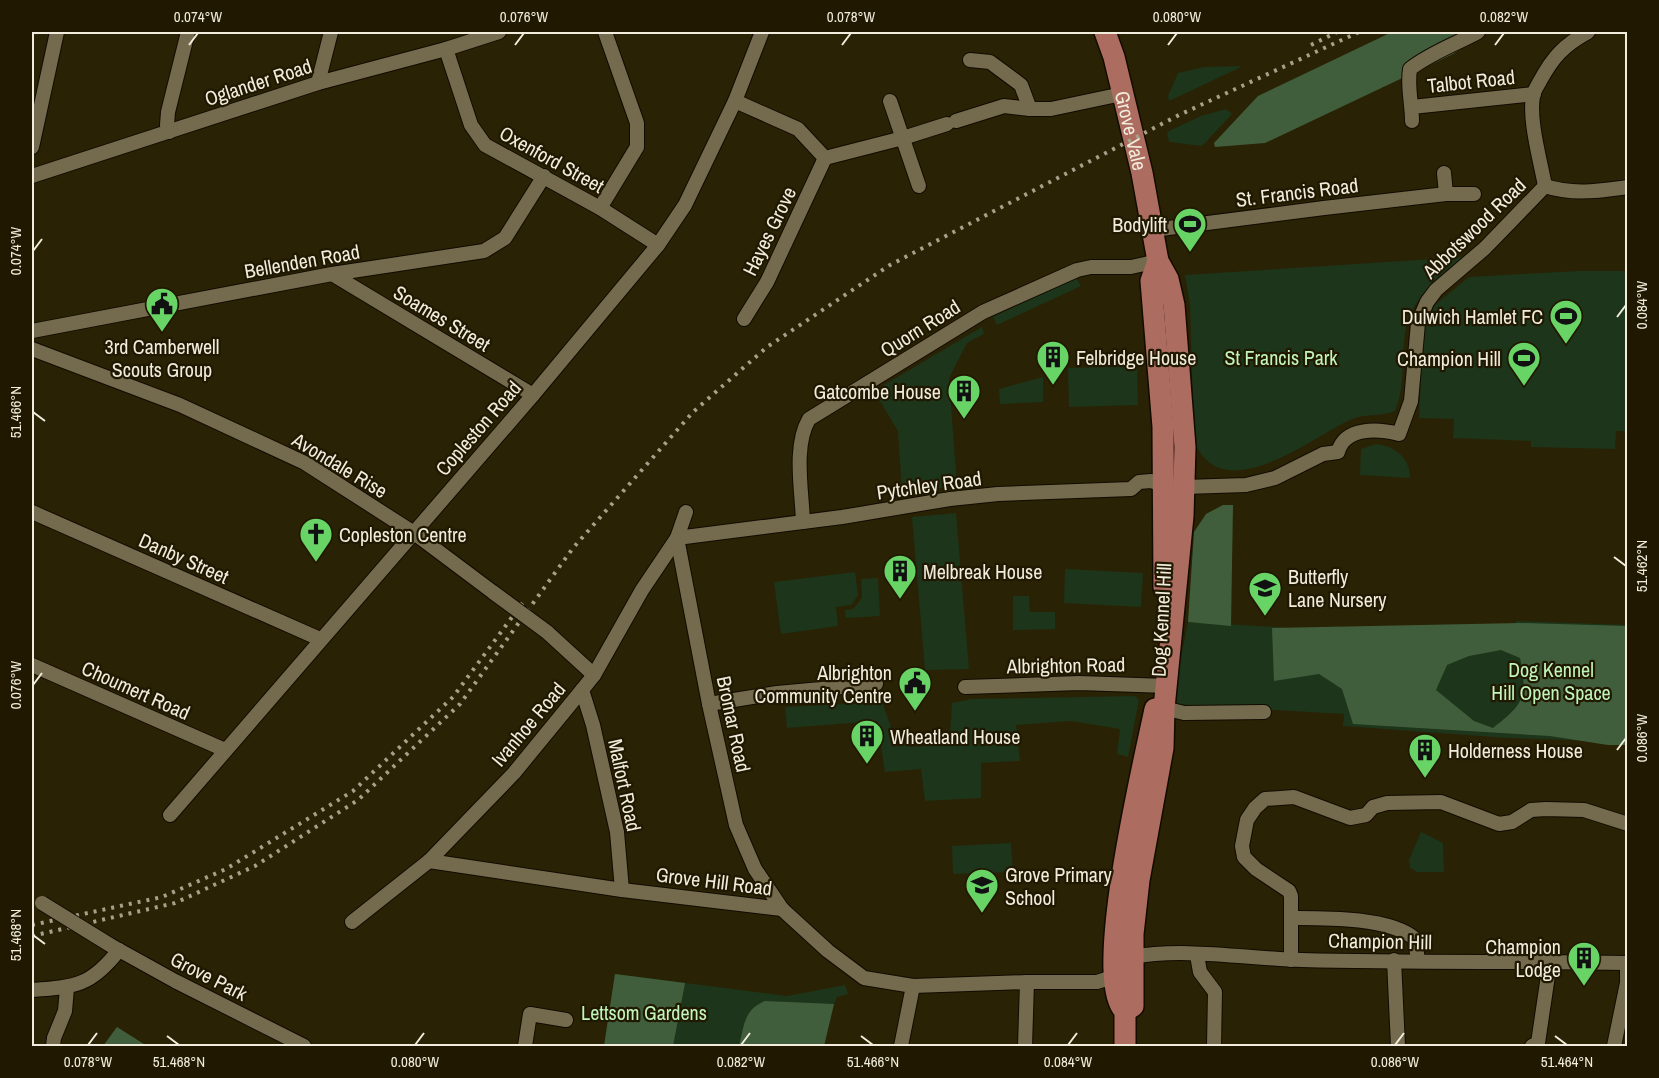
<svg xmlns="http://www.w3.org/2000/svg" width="1659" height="1078" viewBox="0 0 1659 1078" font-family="'Archivo Narrow',sans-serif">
<rect width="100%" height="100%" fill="#2a2205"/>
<g fill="#1d351a">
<path d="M 1239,66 L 1241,67 L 1169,101 L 1168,96 L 1178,73 L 1204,67 Z"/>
<path d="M 1226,109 L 1232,114 L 1202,146 L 1169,142 L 1167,132 L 1201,116 Z"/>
<path d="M 1465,257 C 1443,272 1423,289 1410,314 C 1404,327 1404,346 1403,360 C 1402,378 1402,394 1395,411 C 1381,417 1364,413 1350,420 C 1311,438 1220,511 1194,440 L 1190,305 L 1185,275 Z"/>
<path d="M 1578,271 L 1627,271 L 1627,431 L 1616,431 L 1615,449 L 1531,447 L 1531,441 L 1453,438 L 1454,419 L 1419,418 L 1422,355 L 1426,322 L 1435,305 L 1469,277 Z"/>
<path d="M 1076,278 L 1081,286 L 997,325 L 993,317 Z"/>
<path d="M 982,327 L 984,334 L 967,343 L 949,378 L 957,486 L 902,493 L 898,431 L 874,391 Z"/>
<path d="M 1137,366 L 1138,405 L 1069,407 L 1068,368 Z"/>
<path d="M 1043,377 L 1043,402 L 1000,404 L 999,389 Z"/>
<path d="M 1376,444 C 1395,446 1410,458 1410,478 L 1360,475 L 1361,449 Z"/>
<path d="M 956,513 L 969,669 L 925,670 L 912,517 Z"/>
<path d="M 1065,569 L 1143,573 L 1141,607 L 1064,603 Z"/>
<path d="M 855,572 L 858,595 L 851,605 L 836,607 L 838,626 L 781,634 L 774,582 Z"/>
<path d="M 878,578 L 880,616 L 846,618 L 845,610 L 853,609 L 862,598 L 861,579 Z"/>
<path d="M 1013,596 L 1029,596 L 1030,612 L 1055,612 L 1055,629 L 1013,630 Z"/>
<path d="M 1516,621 L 1627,625 L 1627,742 L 1508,738 L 1343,726 L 1344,714 L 1172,704 L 1188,622 L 1292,628 L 1516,634 Z"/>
<path d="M 1135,696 L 1139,700 L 1128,757 L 1117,754 L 1120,729 L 1071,721 L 1016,725 L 1020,761 L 981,763 L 981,798 L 925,801 L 921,769 L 885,772 L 877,721 L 787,728 L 785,707 L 882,702 L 894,735 L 910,747 L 939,745 L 950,734 L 952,703 L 971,699 Z"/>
<path d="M 1421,832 L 1443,843 L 1444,872 L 1417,872 L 1410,868 L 1409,860 Z"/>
<path d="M 1011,843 L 1013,872 L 953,874 L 952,846 Z"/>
<path d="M 615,974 L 787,996 L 845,985 L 848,994 L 837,997 L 834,1004 L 824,1046 L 604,1046 Z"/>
</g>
<g fill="#405e3c" fill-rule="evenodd">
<path d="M 1392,32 L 1486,32 L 1453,54 L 1265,143 L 1215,147 L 1214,143 L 1258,96 Z"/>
<path d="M 1223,505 L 1233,505 L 1231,626 L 1188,622 L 1194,532 L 1206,514 Z"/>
<path d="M 1520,623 L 1627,626 L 1627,745 L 1608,745 L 1550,736 L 1353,724 L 1342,689 L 1319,674 L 1274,681 L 1272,628 ZM 1501,650 L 1520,658 C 1528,697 1524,704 1493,728 L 1474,721 L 1436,690 L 1447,665 L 1469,656 Z"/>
<path d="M 615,974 L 685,983 L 673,1046 L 604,1046 Z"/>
<path d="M 765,1001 L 834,1004 L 824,1046 L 739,1046 C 744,1026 744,1009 765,1001 Z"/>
<path d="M 117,1027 L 147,1046 L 103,1046 Z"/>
</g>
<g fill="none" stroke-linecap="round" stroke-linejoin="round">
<g stroke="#120b00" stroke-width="16">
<g id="street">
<path d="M 446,49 L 471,125 L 485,145 L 600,208 L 658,245"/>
<path d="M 970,60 L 990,62 L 1021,85 L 1030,109 L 1051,109 L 1122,94"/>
<path d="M 318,83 L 331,32"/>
<path d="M 735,101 L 798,129 L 825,158"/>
<path d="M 890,101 L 919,186"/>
<path d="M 1412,107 L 1534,94"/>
<path d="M 956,121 L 1004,106 L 1030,109"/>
<path d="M 1412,121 C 1412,103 1407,87 1410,69 C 1430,53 1456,44 1478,32"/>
<path d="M 169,132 L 167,125 L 168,112 L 188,32"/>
<path d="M 32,147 L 57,32"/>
<path d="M 1444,173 L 1446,194"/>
<path d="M 32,176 L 318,83 L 446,49 L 499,32"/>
<path d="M 1545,186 C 1541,163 1527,115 1534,93 C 1535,89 1538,85 1540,81 C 1553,57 1564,45 1588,32"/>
<path d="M 1545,186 C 1572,195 1600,191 1628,187"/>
<path d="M 600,208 L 637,147 L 637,123 L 605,32"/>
<path d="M 1153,230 L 1324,208 L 1446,194 L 1474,194"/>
<path d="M 332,274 L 533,395"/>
<path d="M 744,319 L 767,282 L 825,158 L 903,138 L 947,124"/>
<path d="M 32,331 L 332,274 L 484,251 L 505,238 L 544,176"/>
<path d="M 32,349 L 180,405 L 305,463 L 414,533 L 494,593"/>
<path d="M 32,512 L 320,639"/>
<path d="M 803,522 C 802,491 793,446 809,419 L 983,312 L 1077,270 L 1091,267 L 1131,267 L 1158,261"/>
<path d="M 677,538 L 842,517 L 950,499 L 998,494 L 1131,489 L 1139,482 L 1151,481 L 1164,485 L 1185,487 L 1246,485 L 1275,478 L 1323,454 L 1338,452 C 1345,426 1379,429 1399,434 L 1411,401 L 1418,323 L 1427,302 L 1436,290 L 1485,248 L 1545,186"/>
<path d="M 677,538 L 709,704 L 736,825 L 755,869 L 782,909"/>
<path d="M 547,632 L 594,675"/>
<path d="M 32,665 L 225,750"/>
<path d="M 965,687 L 1079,683 L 1167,686"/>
<path d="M 582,690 L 593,725 L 617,832 L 622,890"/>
<path d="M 709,704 L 777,693 L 876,684"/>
<path d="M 1164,708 L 1184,713 L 1264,712"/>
<path d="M 170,815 L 533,395 L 658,245 L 685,205 L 735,101 L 762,32"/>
<path d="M 429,861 L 622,890 L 782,909 L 828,951 L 864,978 L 913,986 L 1027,982 L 1097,982 L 1119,975 L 1133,957 C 1183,947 1251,959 1302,960 C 1411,963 1519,961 1628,963"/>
<path d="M 1292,918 C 1324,918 1390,917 1415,939 L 1418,961"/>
<path d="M 352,922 L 429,861 L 514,773 L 582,690 L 594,675 L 642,590 L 677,538 L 686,512"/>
<path d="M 110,945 L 175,981 L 304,1046"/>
<path d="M 1197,955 L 1200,972 L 1215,992 L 1214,1046"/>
<path d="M 1291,960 L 1291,896 L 1289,891 L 1256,869 L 1244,857 L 1242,846 L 1247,820 L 1255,808 L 1265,799 L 1294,797 L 1350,818 L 1366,815 L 1373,807 L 1387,803 L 1441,802 L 1499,824 L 1512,822 L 1531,810 L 1546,809 L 1584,810 L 1628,824"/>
<path d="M 1394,960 L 1398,1046"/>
<path d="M 32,990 C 75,987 91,986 119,950"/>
<path d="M 53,1046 L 54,1038 L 65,1011 L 67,988"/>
<path d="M 525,1046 L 530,1014 L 566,1020"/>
<path d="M 901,1046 L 913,986"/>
<path d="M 1025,1046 L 1027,982"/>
<path d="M 1532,1046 L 1538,1043 L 1550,962"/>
<path d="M 1614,1046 L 1627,983 L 1627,963"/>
</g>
</g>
<g stroke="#120b00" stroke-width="24">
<g id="primary">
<path id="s1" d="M 1105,32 L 1114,57 L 1142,173 L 1158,261 L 1168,279 L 1174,305 L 1185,447 L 1183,516 L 1164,708 L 1163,748 L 1139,880 L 1133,934 L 1133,1006 L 1125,1011"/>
<path d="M 1158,261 L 1151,281 L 1163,427 L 1164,588"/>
<path d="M 1125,1046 L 1125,1011 C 1091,981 1145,758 1155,709"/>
</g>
</g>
<use href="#street" stroke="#746b4e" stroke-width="14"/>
<use href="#primary" stroke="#ac6c5f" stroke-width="21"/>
<g stroke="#a7a18c" stroke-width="4" stroke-dasharray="3 6" stroke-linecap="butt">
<path d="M 1311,45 L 1337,32"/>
<path d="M 32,925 L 162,897 L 226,869 L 353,791 L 453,697 L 524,601"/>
<path d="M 32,936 L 175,903 L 255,866 L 358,800 L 460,704 L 573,548 L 693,412 L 767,347 L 890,265 L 1179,115 L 1359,32"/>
</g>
<g stroke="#120b00" stroke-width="16" stroke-linecap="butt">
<g id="street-bridge">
<path d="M 494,593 L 547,632"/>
<path d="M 42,903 L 110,945"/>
</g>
</g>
<use href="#street-bridge" stroke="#746b4e" stroke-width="14"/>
</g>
<path fill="none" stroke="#f1ecdc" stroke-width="2" d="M 189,45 L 198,33M 515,45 L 524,33M 842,45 L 851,33M 1168,45 L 1177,33M 1495,45 L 1504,33M 33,251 L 42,239M 1617,317 L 1626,305M 33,412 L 45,421M 1614,557 L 1626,566M 33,685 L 42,673M 1617,750 L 1626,738M 33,935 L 45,944M 167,1036 L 179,1045M 861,1036 L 873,1045M 1555,1036 L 1567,1045M 88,1045 L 97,1033M 415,1045 L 424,1033M 741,1045 L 750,1033M 1068,1045 L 1077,1033M 1395,1045 L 1404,1033"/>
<defs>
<g id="stadium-pin" transform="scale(1.725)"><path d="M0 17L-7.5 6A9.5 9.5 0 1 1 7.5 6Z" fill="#68d465" stroke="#201800"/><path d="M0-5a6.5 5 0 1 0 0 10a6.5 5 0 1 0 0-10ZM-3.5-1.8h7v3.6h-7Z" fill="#111"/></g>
<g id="civic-pin" transform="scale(1.725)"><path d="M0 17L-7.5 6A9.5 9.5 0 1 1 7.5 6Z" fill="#68d465" stroke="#201800"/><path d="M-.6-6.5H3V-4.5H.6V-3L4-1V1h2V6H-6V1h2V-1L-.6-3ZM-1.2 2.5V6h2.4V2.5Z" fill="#111"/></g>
<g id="building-pin" transform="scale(1.725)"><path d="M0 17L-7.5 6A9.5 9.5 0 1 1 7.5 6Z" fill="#68d465" stroke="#201800"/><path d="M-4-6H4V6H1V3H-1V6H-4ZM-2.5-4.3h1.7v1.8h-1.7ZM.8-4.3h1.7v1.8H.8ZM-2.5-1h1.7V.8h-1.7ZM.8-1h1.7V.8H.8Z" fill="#111"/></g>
<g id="church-pin" transform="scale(1.725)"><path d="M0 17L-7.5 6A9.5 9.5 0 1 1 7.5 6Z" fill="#68d465" stroke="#201800"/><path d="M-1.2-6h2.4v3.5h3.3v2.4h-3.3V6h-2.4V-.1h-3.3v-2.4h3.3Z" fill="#111"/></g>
<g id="school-pin" transform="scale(1.725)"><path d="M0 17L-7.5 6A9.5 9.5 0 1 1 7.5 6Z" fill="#68d465" stroke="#201800"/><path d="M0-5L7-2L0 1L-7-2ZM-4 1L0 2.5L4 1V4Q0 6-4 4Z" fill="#111"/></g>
</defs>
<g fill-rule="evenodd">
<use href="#stadium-pin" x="1190" y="224"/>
<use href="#civic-pin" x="162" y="304"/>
<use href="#stadium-pin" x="1566" y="316"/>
<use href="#building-pin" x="1053" y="357"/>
<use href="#stadium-pin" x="1524" y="358"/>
<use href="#building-pin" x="964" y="391"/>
<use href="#church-pin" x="316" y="534"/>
<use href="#building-pin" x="900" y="571"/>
<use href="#school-pin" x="1265" y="588"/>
<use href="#civic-pin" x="915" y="683"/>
<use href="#building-pin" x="867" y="736"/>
<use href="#building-pin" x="1425" y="750"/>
<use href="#school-pin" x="982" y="885"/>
<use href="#building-pin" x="1584" y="958"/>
</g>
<g text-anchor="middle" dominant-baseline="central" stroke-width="4.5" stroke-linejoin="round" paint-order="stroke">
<g font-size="20" fill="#f1ecdc" stroke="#201800">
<text transform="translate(1471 81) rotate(-6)">Talbot Road</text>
<text transform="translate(258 82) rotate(-18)">Oglander Road</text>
<text stroke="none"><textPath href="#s1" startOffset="102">Grove Vale</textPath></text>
<text transform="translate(552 159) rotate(29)">Oxenford Street</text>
<text transform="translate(1297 192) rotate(-7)">St. Francis Road</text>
<text transform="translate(1474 228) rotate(-44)">Abbotswood Road</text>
<text transform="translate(769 231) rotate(-64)">Hayes Grove</text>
<text transform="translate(302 261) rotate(-10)">Bellenden Road</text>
<text transform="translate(442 318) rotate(31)">Soames Street</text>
<text transform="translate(920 328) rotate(-32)">Quorn Road</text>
<text transform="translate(478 428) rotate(-49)">Copleston Road</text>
<text transform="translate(340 465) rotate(31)">Avondale Rise</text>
<text transform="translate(929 485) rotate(-8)">Pytchley Road</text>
<text transform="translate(184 558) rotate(24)">Danby Street</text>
<text transform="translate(1161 620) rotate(-87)">Dog Kennel Hill</text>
<text transform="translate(1066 665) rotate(-1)">Albrighton Road</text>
<text transform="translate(136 690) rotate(24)">Choumert Road</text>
<text transform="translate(528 724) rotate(-50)">Ivanhoe Road</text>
<text transform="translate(734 724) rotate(78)">Bromar Road</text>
<text transform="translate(625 785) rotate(78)">Malfort Road</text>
<text transform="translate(714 881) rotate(7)">Grove Hill Road</text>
<text transform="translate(1380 941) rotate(1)">Champion Hill</text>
<text transform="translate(209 976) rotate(27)">Grove Park</text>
</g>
<g font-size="20" fill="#f1ecdc" stroke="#201800" text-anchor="start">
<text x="1167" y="224" text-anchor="end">Bodylift</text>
<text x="1543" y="316" text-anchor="end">Dulwich Hamlet FC</text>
<text x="162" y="346" text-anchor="middle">3rd Camberwell<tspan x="162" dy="23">Scouts Group</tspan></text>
<text x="1076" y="357">Felbridge House</text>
<text x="1501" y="358" text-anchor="end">Champion Hill</text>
<text x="941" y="391" text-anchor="end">Gatcombe House</text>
<text x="339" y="534">Copleston Centre</text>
<text x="923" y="571">Melbreak House</text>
<text x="1288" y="576">Butterfly<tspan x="1288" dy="23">Lane Nursery</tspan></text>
<text x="892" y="672" text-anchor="end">Albrighton<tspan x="892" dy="23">Community Centre</tspan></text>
<text x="890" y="736">Wheatland House</text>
<text x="1448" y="750">Holderness House</text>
<text x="1005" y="874">Grove Primary<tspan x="1005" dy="23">School</tspan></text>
<text x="1561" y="946" text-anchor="end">Champion<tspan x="1561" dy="23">Lodge</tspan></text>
</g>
<g font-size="20" fill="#c1f5b9" stroke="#201800">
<text x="1281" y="357">St Francis Park</text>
<text x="1551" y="669">Dog Kennel<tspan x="1551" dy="23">Hill Open Space</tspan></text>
<text x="644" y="1012">Lettsom Gardens</text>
</g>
</g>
<rect width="1659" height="1078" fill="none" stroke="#201800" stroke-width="66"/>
<rect x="33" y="33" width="1593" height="1012" fill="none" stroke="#f1ecdc" stroke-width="2"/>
<g font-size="15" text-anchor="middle" fill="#f1ecdc">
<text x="198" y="22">0.074°W</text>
<text x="524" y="22">0.076°W</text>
<text x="851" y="22">0.078°W</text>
<text x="1177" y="22">0.080°W</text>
<text x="1504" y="22">0.082°W</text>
<text transform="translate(16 251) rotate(-90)" y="5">0.074°W</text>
<text transform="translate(1642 305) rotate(-90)" y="5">0.084°W</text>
<text transform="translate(16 412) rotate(-90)" y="5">51.466°N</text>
<text transform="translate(1642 566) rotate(-90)" y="5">51.462°N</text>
<text transform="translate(16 685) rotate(-90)" y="5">0.076°W</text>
<text transform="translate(1642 738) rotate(-90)" y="5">0.086°W</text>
<text transform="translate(16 935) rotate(-90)" y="5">51.468°N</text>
<text x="88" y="1067">0.078°W</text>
<text x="179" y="1067">51.468°N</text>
<text x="415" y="1067">0.080°W</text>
<text x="741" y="1067">0.082°W</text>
<text x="873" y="1067">51.466°N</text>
<text x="1068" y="1067">0.084°W</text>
<text x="1395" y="1067">0.086°W</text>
<text x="1567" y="1067">51.464°N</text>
</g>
</svg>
